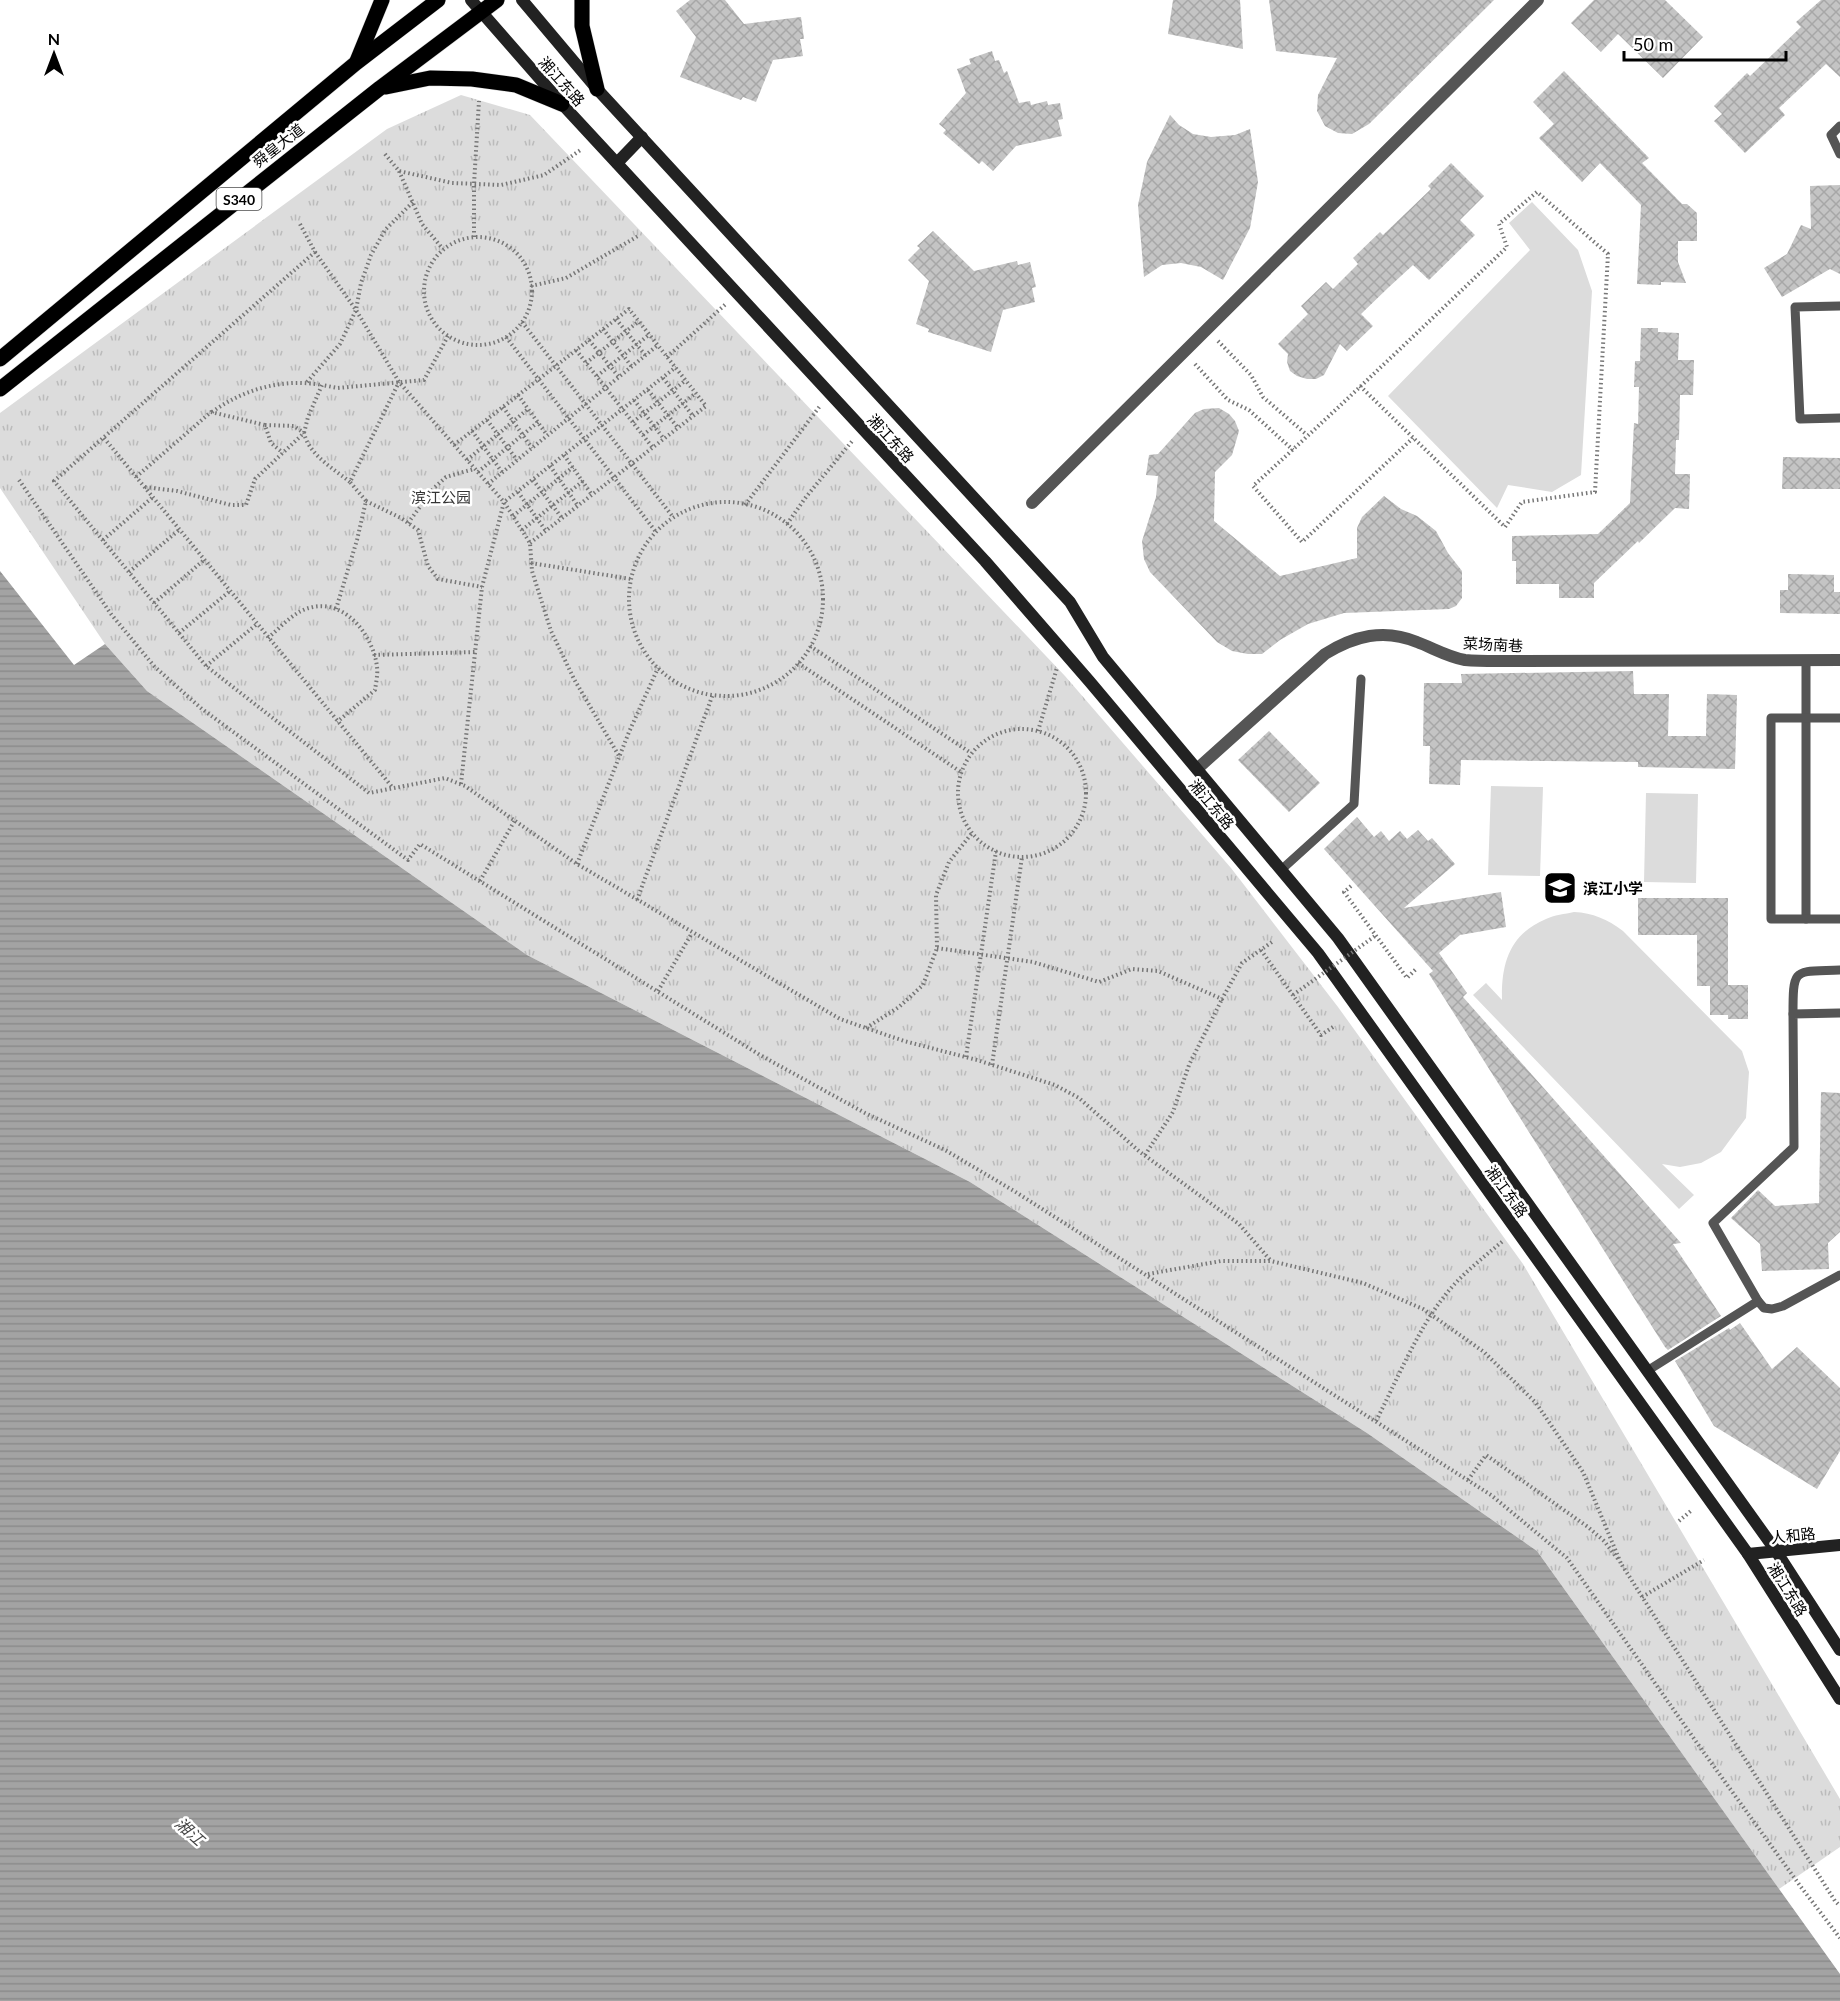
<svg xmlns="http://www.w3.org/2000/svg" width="1840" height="2001" viewBox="0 0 1840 2001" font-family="Lato,'Noto Sans SC',sans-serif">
<defs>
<pattern id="park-tufts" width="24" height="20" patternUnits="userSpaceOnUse" patternTransform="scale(1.5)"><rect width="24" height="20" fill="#dcdcdc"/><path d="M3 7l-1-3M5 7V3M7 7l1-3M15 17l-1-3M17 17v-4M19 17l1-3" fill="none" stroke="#bbb"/></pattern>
<pattern id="water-rules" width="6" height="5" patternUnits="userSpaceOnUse" patternTransform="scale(1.5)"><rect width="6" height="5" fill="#a3a3a3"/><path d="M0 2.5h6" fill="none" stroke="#8b8b8b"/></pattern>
<pattern id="building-cross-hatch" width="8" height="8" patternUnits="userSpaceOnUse" patternTransform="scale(1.5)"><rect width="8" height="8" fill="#c4c4c4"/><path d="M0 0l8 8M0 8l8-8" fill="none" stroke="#a7a7a7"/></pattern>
</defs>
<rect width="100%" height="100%" fill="#fff"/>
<g fill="#dcdcdc">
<path d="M 1532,202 L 1578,250 L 1592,291 L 1581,475 L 1552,492 L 1508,485 L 1497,508 L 1388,396 L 1530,250 L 1509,223 Z"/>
<path d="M 1491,786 L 1543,787 L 1540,876 L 1488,875 Z"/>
<path d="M 1646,793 L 1698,794 L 1696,883 L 1644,882 Z"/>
<path d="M 1574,912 C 1593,913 1607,919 1623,931 L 1742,1051 L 1749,1072 L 1746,1118 L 1721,1152 L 1701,1163 L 1680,1167 L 1662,1164 L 1694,1195 L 1679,1209 L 1473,995 L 1486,983 L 1502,1000 C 1501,963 1510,934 1546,919 C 1554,915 1565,914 1574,912 Z"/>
</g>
<path fill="url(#park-tufts)" d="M 461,95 L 530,115 L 1065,676 L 1231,868 L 1338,1007 L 1523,1264 L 1840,1799 L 1840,1847 L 1779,1889 L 1537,1551 L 1367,1433 L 970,1182 L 527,955 L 147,691 L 105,644 L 0,488 L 0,413 L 387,129 Z"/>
<path fill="url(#water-rules)" d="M 0,571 L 74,665 L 105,644 L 147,691 L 527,955 L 970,1182 L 1367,1433 L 1537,1551 L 1840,1974 L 1840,2001 L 0,2001 Z"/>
<g fill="url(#building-cross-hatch)">
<path d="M 690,0 L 725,0 L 744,24 L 801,17 L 804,39 L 800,39 L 803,56 L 773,60 L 756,102 L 743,97 L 741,100 L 680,77 L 696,37 L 676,11 Z"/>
<path d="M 1173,0 L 1240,0 L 1243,49 L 1168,34 Z"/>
<path d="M 1269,0 L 1494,0 L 1369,124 L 1352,134 L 1338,133 L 1325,126 L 1317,111 L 1318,95 L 1337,58 L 1276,51 Z"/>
<path d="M 1594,0 L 1665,0 L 1703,37 L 1663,78 L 1618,34 L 1601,52 L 1571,23 Z"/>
<path d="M 1821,0 L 1840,0 L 1840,77 L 1826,64 L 1779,108 L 1785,115 L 1745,153 L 1714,121 L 1722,114 L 1714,106 L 1747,73 L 1750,76 L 1801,27 L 1796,22 Z"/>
<path d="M 992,51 L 995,61 L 999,60 L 1004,73 L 1007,71 L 1019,103 L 1030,101 L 1031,105 L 1047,101 L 1048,105 L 1060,103 L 1063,119 L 1058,120 L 1062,136 L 1016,146 L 993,171 L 982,161 L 979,164 L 943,133 L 946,130 L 939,124 L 966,93 L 957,69 L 971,64 L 969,59 Z"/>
<path d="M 1564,71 L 1649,158 L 1642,163 L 1682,204 L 1687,204 L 1697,213 L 1697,241 L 1678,241 L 1678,262 L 1686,283 L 1661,282 L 1661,285 L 1637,284 L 1641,205 L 1600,163 L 1582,182 L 1539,138 L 1554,124 L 1533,102 Z"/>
<path d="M 1170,115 L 1179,125 L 1193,134 L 1211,137 L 1235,135 L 1250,129 L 1258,182 L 1250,228 L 1223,280 L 1201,267 L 1181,263 L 1162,265 L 1144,277 L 1138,205 L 1147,162 Z"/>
<path d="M 1451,163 L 1484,196 L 1460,220 L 1475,235 L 1429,280 L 1413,265 L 1389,287 L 1361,314 L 1373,326 L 1347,351 L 1340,344 L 1324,375 L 1316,379 L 1307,379 L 1297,376 L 1290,371 L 1287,362 L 1288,354 L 1278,344 L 1308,314 L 1301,306 L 1326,282 L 1333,289 L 1358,264 L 1353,258 L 1380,232 L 1383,235 L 1431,189 L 1428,186 Z"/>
<path d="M 1840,185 L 1840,274 L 1830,269 L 1782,297 L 1764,268 L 1787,254 L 1801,225 L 1811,229 L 1810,186 Z"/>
<path d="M 933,231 L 974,271 L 1017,261 L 1018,265 L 1030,262 L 1036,287 L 1032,288 L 1035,302 L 1003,310 L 991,352 L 928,332 L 929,329 L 916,324 L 929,281 L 908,260 L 920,248 L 917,246 Z"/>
<path d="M 1641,328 L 1658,328 L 1658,332 L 1679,333 L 1678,360 L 1694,360 L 1693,395 L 1680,395 L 1679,440 L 1676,440 L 1675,474 L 1690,474 L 1689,509 L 1675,508 L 1639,543 L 1638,541 L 1594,583 L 1594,598 L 1559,598 L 1559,584 L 1516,584 L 1516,561 L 1512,561 L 1512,536 L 1598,534 L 1630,503 L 1634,423 L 1638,424 L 1639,387 L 1634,387 L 1635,361 L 1640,361 Z"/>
<path d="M 1219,408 L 1229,414 L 1235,421 L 1239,431 L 1232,455 L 1215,472 L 1214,521 L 1280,576 L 1357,558 L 1357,528 L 1362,517 L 1384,496 L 1401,509 L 1417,516 L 1436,531 L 1448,553 L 1462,571 L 1462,598 L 1456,606 L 1449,609 L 1344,613 L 1308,624 L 1280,640 L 1262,654 L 1248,654 L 1232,651 L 1217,642 L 1150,572 L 1144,559 L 1142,541 L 1156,497 L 1158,476 L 1146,475 L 1149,455 L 1158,454 L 1195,413 L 1204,409 Z"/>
<path d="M 1783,457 L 1840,458 L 1840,489 L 1782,489 Z"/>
<path d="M 1788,574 L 1834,575 L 1834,592 L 1840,592 L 1840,614 L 1780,613 L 1780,590 L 1788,590 Z"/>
<path d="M 1633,671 L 1634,694 L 1669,694 L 1668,736 L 1706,736 L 1707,694 L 1737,695 L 1735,769 L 1638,767 L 1638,762 L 1461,760 L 1460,785 L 1429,784 L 1430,746 L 1423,746 L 1424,683 L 1462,683 L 1461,674 Z"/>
<path d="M 1269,731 L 1320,783 L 1289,812 L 1238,760 Z"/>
<path d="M 1357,817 L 1374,837 L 1381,831 L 1389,841 L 1400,831 L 1407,839 L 1418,830 L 1428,841 L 1432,838 L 1455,864 L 1404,908 L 1501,892 L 1506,927 L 1460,935 L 1439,953 L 1467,993 L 1463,997 L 1681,1243 L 1673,1244 L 1721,1316 L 1668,1350 L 1665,1347 L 1429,974 L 1433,971 L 1324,849 Z"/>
<path d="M 1638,898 L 1728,898 L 1728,985 L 1748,985 L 1748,1019 L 1728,1019 L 1728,1015 L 1710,1015 L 1710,986 L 1697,986 L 1697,935 L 1638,935 Z"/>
<path d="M 1821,1092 L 1840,1093 L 1840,1232 L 1828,1243 L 1829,1269 L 1762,1271 L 1760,1244 L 1731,1218 L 1758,1190 L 1775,1206 L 1819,1203 Z"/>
<path d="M 1740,1323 L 1772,1369 L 1797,1347 L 1840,1388 L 1840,1451 L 1817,1489 L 1714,1426 L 1675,1361 L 1729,1328 L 1730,1330 Z"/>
</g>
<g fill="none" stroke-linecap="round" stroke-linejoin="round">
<g stroke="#dbdbdb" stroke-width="16">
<g id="primary">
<path d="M 582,0 L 582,26 L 597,89"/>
<path d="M 357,61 L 382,0"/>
<path d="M 386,87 L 430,78 L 472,79 L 516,85 L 562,104"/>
<path d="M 0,359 L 356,63 L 438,0"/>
<path d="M 0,389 L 380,88 L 497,0"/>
</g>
</g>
<g stroke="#777" stroke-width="4" stroke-dasharray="1.5 3" stroke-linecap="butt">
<path d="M 385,154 L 399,171 L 452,183 L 501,185 L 544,175 L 582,149"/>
<path d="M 399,171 L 422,224 L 443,249"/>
<path d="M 300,224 L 315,252 L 54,481 L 206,666 L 369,793 L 445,778 L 465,786 L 577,864 L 840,1019 L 904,1041 L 977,1060 L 1055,1085 L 1079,1098 L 1140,1152 L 1239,1224 L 1271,1261"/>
<path d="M 474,237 L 474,184 L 479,101"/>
<circle cx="478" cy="291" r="54"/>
<path d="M 315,252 L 356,310 L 399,382 L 504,502 L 530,543 L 532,571 L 551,631 L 574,679 L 619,756"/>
<path d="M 531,286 L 566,278 L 638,236"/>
<path d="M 616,319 L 646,356"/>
<path d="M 522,322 L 673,517"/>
<path d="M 603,329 L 632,367"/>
<path d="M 506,337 L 656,532"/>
<path d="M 589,340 L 619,377"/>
<path d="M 1218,341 L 1251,375 L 1263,397 L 1307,435"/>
<path d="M 576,350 L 653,448"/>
<path d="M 667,357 L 727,303"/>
<path d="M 586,363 L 639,321"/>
<path d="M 1195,364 L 1228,400 L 1249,410 L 1293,450"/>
<path d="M 597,376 L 650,334"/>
<path d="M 663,378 L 693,416"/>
<path d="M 307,382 L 340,344 L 356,310 L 361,283 L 371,255 L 385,230 L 413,202"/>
<path d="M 1360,386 L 1505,527 L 1522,502 L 1595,492 L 1608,254 L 1537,192 L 1499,224 L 1507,247 C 1423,327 1339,408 1253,486 L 1302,542 L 1413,438"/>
<path d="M 648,390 L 678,428"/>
<path d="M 518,395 L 547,435"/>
<path d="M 634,400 L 664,439"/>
<path d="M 503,407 L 532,448"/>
<path d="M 212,412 C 244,389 283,378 322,385"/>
<path d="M 487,420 L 517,460"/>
<path d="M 633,422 L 686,380"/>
<path d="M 265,425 L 294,426 L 304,433 C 309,455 334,469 350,482"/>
<path d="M 472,431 L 502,472"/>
<path d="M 643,435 L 696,393"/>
<path d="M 104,438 L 393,788"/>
<path d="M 454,445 L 629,309 L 706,406 L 530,543"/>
<path d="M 564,455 L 592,495"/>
<path d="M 467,460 L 528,409"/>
<path d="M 550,466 L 578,506"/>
<path d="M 478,472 L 538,422"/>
<path d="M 136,477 L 211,412 L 265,425 L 271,443 L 283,453"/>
<path d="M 19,480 L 111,614 L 154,666 L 202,709 L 408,860 L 420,844 L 760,1055 L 865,1113 L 945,1150 L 1014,1191 L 1491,1495 L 1567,1558 L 1702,1750 L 1801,1887 L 1840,1938"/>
<path d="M 533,480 L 562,518"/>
<path d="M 488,484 L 658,345"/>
<path d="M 145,487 L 177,491 L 231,505 L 246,505 L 255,479 L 304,433 L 308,417 L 322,385 L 338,388 L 424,380 L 448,336"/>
<path d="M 518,492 L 546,531"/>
<path d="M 366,501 L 401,518 L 418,530 L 428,566 L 438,579 L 482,587"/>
<circle cx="726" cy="599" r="97"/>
<path d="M 745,505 L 820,406"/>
<path d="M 513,516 L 573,467"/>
<path d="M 408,523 L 434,488 L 446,477 L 474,469"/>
<path d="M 787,524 L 806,497 L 853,440"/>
<path d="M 522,530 L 583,481"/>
<path d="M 103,540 L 153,497"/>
<path d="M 531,563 L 631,579"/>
<path d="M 129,572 L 179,530"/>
<path d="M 154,603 L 204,560"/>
<path d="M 336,609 L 357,540 L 366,501 L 350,482 L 399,382"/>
<path d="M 179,633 L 230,591"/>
<path d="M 268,638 C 282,626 295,610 313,607 C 347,600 374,638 377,667 C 378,674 376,683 375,690 L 337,722"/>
<path d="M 810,646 L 971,753"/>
<path d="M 374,655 L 475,652"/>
<path d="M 798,663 L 961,772"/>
<path d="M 206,666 L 257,624"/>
<circle cx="1022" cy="793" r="64"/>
<path d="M 1038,731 L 1057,668"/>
<path d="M 461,784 L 482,587 L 504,502 L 676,367"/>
<path d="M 577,864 L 629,732 L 658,668"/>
<path d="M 480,881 L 515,820"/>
<path d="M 1351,886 L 1344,892 L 1407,978 L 1416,969"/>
<path d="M 637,900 L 713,694"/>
<path d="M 937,948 L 1033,962 L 1099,982 L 1132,969 L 1158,971 L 1222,999 L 1242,963 L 1272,942"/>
<path d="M 1261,950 L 1321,1035 L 1333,1027"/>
<path d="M 658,991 L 692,933"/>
<path d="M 866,1028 L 899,1007 L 923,985 L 937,948 L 936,895 L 949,862 L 972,833"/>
<path d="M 966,1057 L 996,851"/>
<path d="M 992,1065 L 1022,857"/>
<path d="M 1145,1155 L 1173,1112 L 1189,1065 L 1222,999"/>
<path d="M 1148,1274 L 1221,1261 L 1271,1261 L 1363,1283 L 1423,1309 L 1484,1352 L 1536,1403 L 1583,1472 L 1622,1566"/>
<path d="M 1376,1421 C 1396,1382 1417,1331 1443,1298 C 1460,1275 1483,1258 1504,1240"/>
<path d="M 1468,1480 L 1486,1455 L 1588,1527 L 1604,1541 L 1618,1559"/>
<path d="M 1679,1521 L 1692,1510"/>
<path d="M 1622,1565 L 1835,1901 L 1840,1906"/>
<path d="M 1642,1597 L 1704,1560"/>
</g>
<g stroke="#555" stroke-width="9">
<path d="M 1840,126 L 1831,135 L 1840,154"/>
<path d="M 1840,306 L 1795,307 L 1800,419 L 1840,418"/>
<path d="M 1806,660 L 1806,919"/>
<path d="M 1840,718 L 1771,718 L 1771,919 L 1840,919"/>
<path d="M 1281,870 L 1354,804 L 1361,679"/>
<path d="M 1793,1014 C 1793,966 1794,972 1840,970"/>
<path d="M 1758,1301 L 1764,1308 L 1772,1309 L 1783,1306 L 1840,1275"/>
<path d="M 1647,1371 L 1758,1301 L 1713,1223 L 1794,1147 L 1793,1014 L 1839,1013"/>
</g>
<g stroke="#555" stroke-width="12">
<path d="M 1032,503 L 1538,0"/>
<path d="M 1197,769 L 1325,654 C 1354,636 1384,628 1417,642 C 1433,648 1448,657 1465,660 C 1476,661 1487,661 1498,661 L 1840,660"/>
</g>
<g stroke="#222" stroke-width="12">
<path d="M 471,0 L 562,104 L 985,561 L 1090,682 L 1318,953 L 1748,1554 L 1840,1699"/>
<path d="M 522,0 L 597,89 L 1070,602 L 1103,657 L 1338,938 L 1776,1551 L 1840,1650"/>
<path d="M 617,163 L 642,137"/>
<path d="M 1748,1554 L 1840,1545"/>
</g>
<use href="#primary" stroke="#000" stroke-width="15"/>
<path stroke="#777" stroke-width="4" stroke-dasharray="1.5 3" stroke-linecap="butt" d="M 1293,995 L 1375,936"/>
</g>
<defs>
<g id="school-square" transform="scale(1.725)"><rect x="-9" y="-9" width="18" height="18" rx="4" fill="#000" stroke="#fff"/><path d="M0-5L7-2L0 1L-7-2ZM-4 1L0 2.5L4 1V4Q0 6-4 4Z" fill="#fff"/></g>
</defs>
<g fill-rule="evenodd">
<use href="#school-square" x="1560" y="888"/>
</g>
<g text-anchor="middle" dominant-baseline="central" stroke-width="5" stroke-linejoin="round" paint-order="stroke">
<rect fill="#fff" stroke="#4c4c4c" stroke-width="1.5" x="216.5" y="188" width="45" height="22" rx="4.5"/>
<g font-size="14" font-weight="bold" fill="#000">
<text x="239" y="199">S340</text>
</g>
<g font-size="15" fill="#000" stroke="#fff">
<text transform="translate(562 81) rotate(48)">湘江东路</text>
<text transform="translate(278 145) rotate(-38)">舜皇大道</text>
<text transform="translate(891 438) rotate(47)">湘江东路</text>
<text transform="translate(1493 644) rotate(3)">菜场南巷</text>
<text transform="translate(1212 804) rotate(50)">湘江东路</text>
<text transform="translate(1507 1191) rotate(54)">湘江东路</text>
<text transform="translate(1793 1535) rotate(-6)">人和路</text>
<text transform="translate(1788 1589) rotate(58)">湘江东路</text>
</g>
<g font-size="15" fill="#333" stroke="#fff">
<text x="441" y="497">滨江公园</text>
</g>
<g font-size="15" font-weight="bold" fill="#000" stroke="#fff" text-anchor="start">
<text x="1583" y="888">滨江小学</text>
</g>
<g font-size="16" font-style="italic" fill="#444" stroke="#fff">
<text transform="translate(190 1831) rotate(42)">湘江</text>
</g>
</g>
<g transform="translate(54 54)" stroke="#ffffff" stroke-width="4.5" paint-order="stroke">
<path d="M0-4.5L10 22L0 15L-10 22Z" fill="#000000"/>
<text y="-9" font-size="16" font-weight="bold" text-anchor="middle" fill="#000000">N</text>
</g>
<path d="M1624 51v9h162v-9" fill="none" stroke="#000000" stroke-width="3"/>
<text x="1633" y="51" font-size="18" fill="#000000" stroke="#ffffff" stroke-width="4.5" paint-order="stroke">50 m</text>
</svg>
